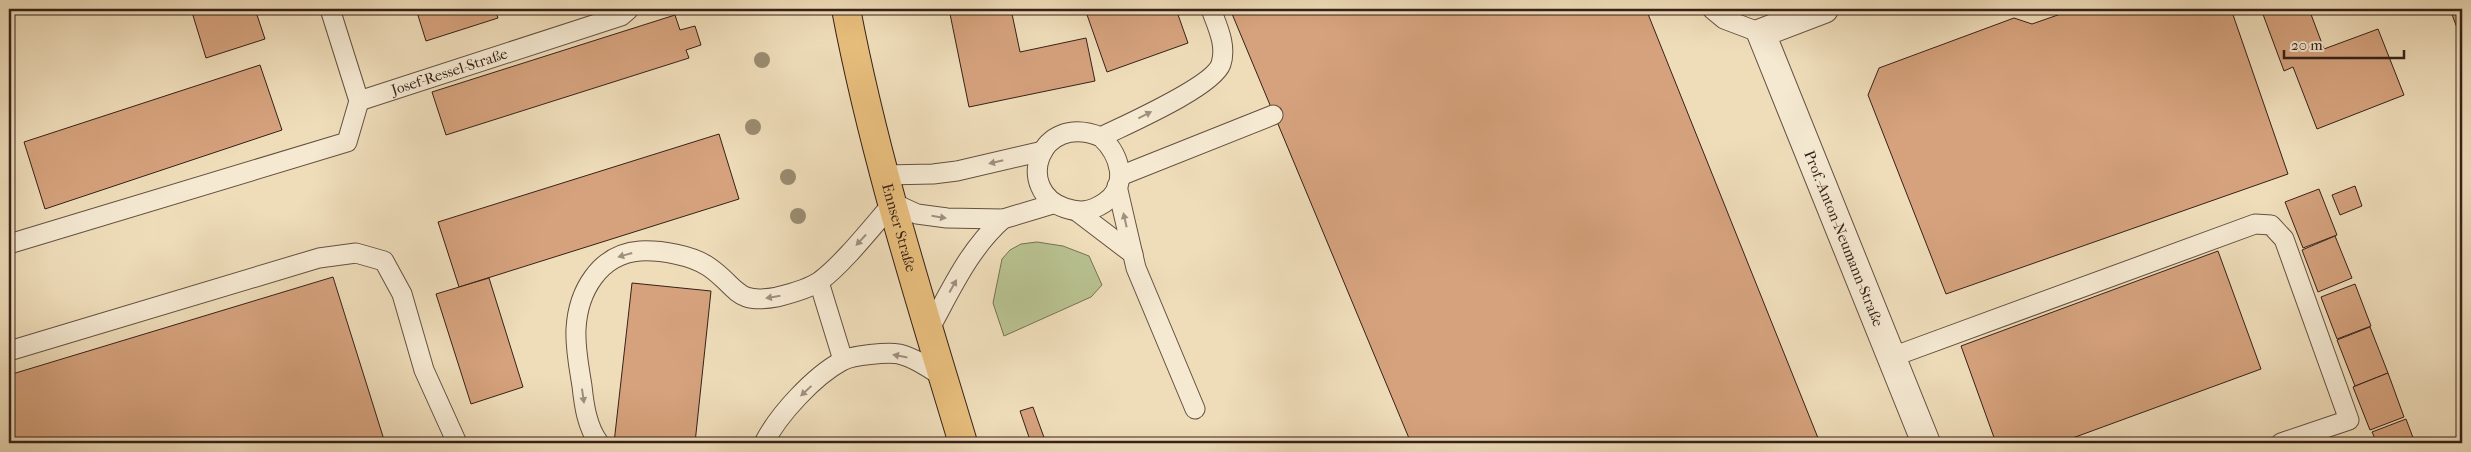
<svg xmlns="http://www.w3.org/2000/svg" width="2471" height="452" viewBox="0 0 2471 452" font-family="'IM FELL French Canon',serif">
<rect width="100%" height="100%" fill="#efddba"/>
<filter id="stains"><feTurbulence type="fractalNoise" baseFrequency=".004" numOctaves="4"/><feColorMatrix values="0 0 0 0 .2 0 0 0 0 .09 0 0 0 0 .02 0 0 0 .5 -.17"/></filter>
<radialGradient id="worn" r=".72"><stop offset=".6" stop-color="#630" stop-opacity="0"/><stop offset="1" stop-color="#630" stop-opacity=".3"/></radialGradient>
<path fill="#b8c190" stroke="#777154" d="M 1037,242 L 1063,246 L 1089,256 L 1102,285 L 1091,297 L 1004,336 L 993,303 L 1002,259 L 1010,250 L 1021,244 Z"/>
<g fill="#d5a27d" stroke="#362118">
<path d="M 191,9 L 255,9 L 265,39 L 206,58 Z"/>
<path d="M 416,9 L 495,9 L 498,18 L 426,41 Z"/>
<path d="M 949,9 L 1011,9 L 1020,52 L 1086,38 L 1095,81 L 969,107 Z"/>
<path d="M 1085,9 L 1176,9 L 1188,43 L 1107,72 Z"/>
<path d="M 1230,9 L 1646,9 L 1820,443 L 1411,443 Z"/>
<path d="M 2075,9 L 2231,9 L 2288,174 L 1946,294 L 1868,95 L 1879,68 L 2014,18 L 2032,24 Z"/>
<path d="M 2261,9 L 2309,9 L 2324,49 L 2378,29 L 2404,95 L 2317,129 L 2293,67 L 2284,71 Z"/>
<path d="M 2450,9 L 2462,9 L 2462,35 L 2460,36 Z"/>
<path d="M 675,15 L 680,30 L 695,26 L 701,45 L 686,50 L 689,58 L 446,135 L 432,92 Z"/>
<path d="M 260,65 L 282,130 L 45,209 L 24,142 Z"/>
<path d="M 719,134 L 739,199 L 459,287 L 438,222 Z"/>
<path d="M 2355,186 L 2362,206 L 2340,215 L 2332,195 Z"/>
<path d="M 2319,189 L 2337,235 L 2303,248 L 2285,202 Z"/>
<path d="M 2335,236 L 2352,278 L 2318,292 L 2302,250 Z"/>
<path d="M 2218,251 L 2261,369 L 2059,443 L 1996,443 L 1961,346 Z"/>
<path d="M 333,277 L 385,443 L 9,443 L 9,441 L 15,439 L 9,420 L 9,375 Z"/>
<path d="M 489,278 L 523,387 L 471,404 L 436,294 Z"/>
<path d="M 632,283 L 711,291 L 695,443 L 614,443 Z"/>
<path d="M 2355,284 L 2371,326 L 2337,339 L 2321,297 Z"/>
<path d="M 2370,327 L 2388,373 L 2355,386 L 2337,340 Z"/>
<path d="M 2388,373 L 2404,417 L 2370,430 L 2353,387 Z"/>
<path d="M 1033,407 L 1046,443 L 1031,443 L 1020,411 Z"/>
<path d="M 2406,419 L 2415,443 L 2377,443 L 2372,432 Z"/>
<path d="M 2077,437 L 2080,443 L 2059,443 Z"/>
</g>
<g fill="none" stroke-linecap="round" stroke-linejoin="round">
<g stroke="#645040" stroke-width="21">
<g id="lane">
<path d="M 330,9 L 359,101"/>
<path d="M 1712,9 L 1724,19 L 1761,33"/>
<path id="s1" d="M 359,101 L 621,16 L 629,9"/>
<path d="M 1101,137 C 1120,155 1130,186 1104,203 C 1090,212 1080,213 1065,208 C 1014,191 1038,111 1101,137 C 1125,125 1213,87 1221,64 C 1227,45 1217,26 1211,9"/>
<path d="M 885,175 L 933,174 L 957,171 L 1043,151"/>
<path d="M 1120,176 L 1273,115"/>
<path d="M 1117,186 L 1136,268 L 1195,409"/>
<path d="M 1079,213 L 1133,254"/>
<path d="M 9,244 L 347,142 L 359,101"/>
<path d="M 819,282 L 843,360"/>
<path d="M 930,328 C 951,290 969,249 1003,219"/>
<path d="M 9,351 L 319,258 L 356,253 L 384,261 L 402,294 L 424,370 L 457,443"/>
<path d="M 1892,357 L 2255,224 L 2271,225 L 2284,239 L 2349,420 L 2281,443"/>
<path d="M 599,443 C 587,427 584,405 582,386 C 579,367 575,348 576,329 C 578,292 599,254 640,251 C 660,250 692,255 709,267 C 738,287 735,305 777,297 C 789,294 810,288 820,281 C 844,263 872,227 893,203 L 917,214 L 947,218 L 1003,219 L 1053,204"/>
<path d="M 764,443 C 778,415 814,376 842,361 C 852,355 888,352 899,354 C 915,358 929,368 943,377"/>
</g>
</g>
<g stroke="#645040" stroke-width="30">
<g id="street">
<path id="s2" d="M 1824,9 L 1761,33 L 1926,443"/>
</g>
</g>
<g stroke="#362118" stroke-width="30">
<g id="primary">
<path id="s3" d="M 846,9 C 874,156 920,300 963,443"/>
</g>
</g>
<use href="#lane" stroke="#f5e9d2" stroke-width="19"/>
<use href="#street" stroke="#f5e9d2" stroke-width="28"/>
<use href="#primary" stroke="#e8be7d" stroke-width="28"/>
</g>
<g fill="#9b8c71">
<circle cx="762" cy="60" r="8"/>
<circle cx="753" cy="127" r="8"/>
<circle cx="788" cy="177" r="8"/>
<circle cx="798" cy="216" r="8"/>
</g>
<defs><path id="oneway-solid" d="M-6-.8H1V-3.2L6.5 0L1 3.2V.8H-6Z" transform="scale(1.25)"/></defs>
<g fill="#9f8f7e">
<use href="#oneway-solid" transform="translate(1145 115) rotate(-27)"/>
<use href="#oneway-solid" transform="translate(996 162) rotate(167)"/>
<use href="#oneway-solid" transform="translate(939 217) rotate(9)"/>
<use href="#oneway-solid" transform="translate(1125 220) rotate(-103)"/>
<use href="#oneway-solid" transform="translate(861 240) rotate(133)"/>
<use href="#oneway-solid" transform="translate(625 255) rotate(164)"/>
<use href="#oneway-solid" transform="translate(953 286) rotate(-61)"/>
<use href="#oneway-solid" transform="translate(773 297) rotate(171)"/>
<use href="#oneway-solid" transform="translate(900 356) rotate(-169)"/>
<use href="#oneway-solid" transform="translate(806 391) rotate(137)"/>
<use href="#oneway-solid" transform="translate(583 396) rotate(82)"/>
</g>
<g text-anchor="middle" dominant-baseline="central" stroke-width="4.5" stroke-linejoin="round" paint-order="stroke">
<g font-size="15" fill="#362118" stroke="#f5e9d2">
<text stroke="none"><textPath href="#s1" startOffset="95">Josef-Ressel-Straße</textPath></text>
<text stroke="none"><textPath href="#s3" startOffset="225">Ennser Straße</textPath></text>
<text stroke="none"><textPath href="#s2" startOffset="289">Prof.-Anton-Neumann-Straße</textPath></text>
</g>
</g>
<rect width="2471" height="452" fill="none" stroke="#efddba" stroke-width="30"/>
<rect x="10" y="10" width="2451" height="432" fill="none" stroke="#362118" stroke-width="2.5"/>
<rect x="15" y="15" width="2441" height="422" fill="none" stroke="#362118"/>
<path d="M2284 50v8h120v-8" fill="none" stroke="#362118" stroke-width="2.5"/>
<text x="2291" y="50" font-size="15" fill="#362118" stroke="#f5e9d2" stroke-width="4" paint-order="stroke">20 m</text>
<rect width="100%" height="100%" filter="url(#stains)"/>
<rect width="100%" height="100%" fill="url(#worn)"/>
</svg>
